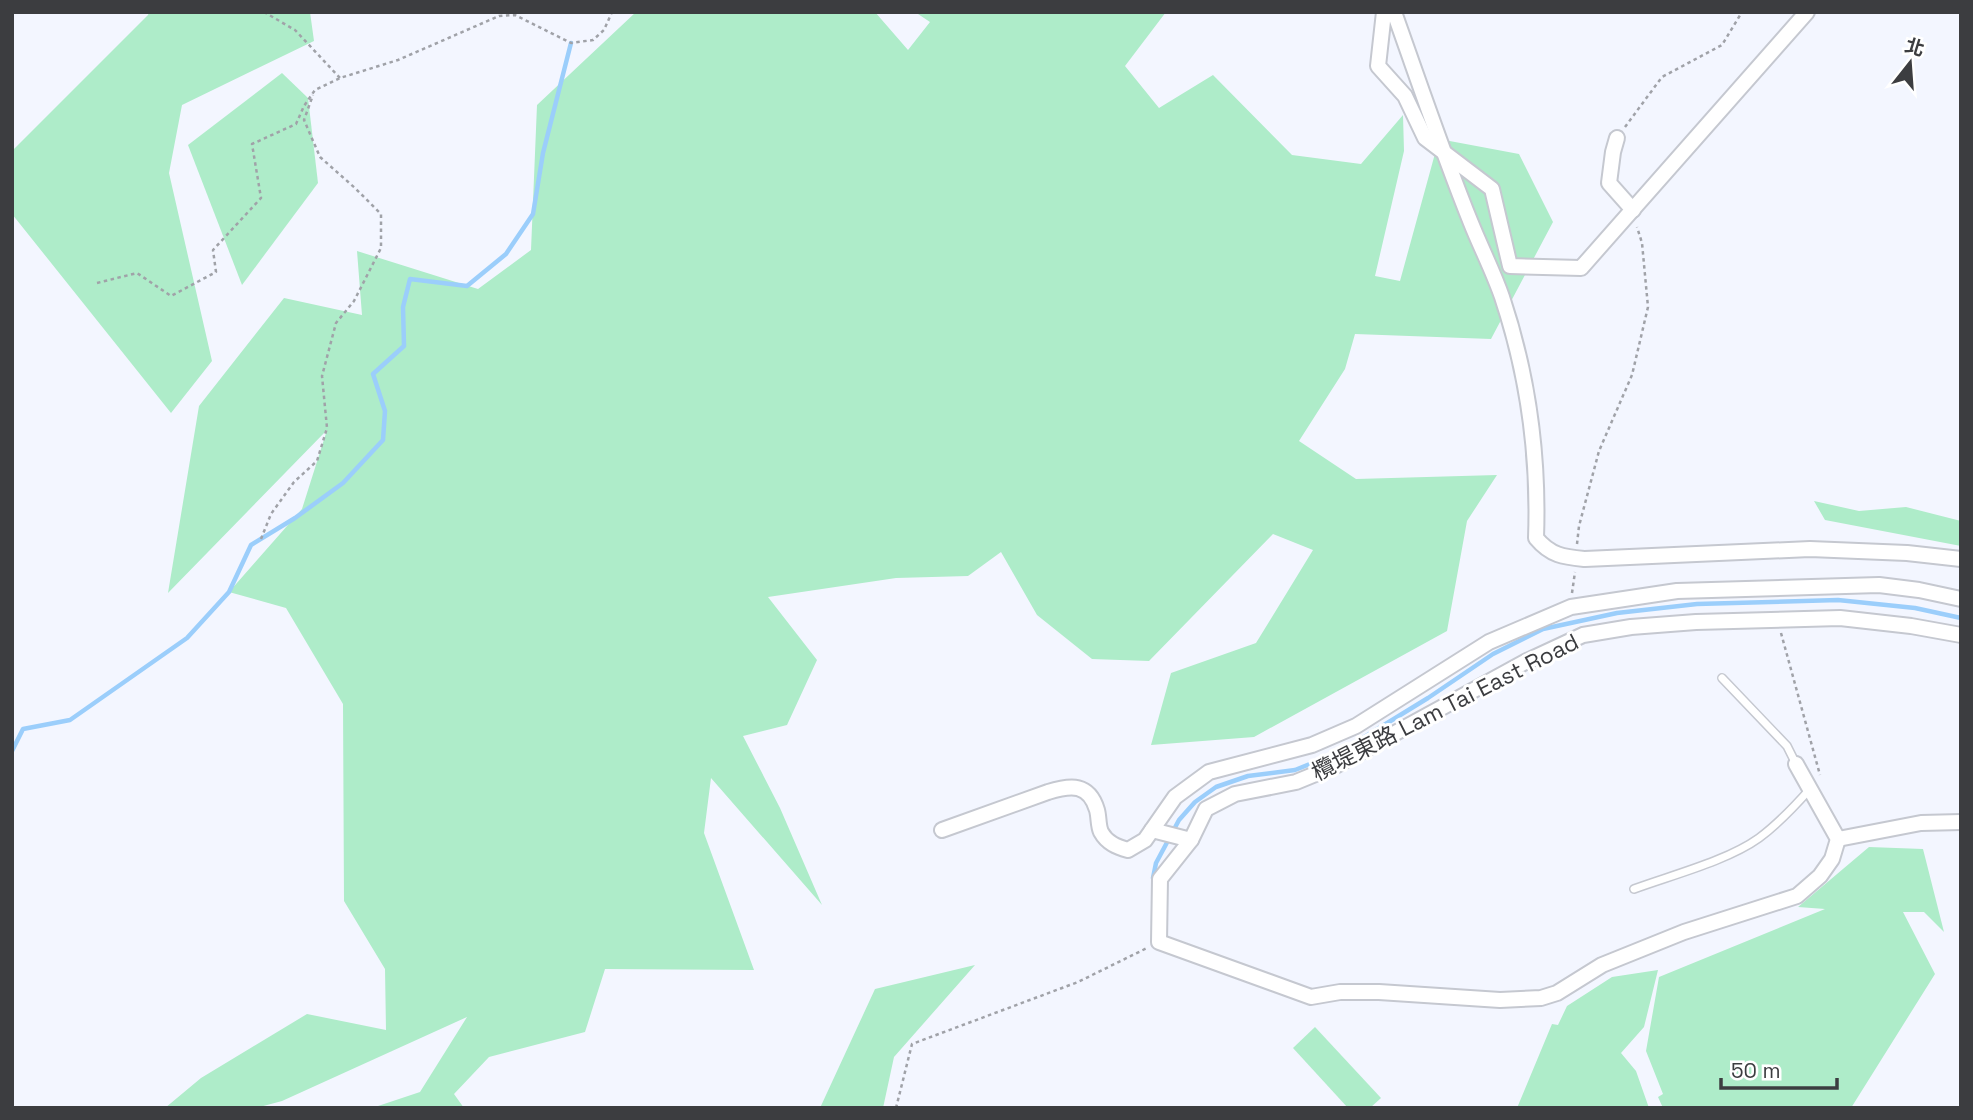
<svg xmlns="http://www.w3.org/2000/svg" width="1973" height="1120" viewBox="0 0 1973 1120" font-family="'Space Grotesk','Noto Sans TC',sans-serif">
<rect width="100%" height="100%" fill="#f3f6ff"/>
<g fill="#aeecc9">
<path d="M 149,12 L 310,12 L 314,41 L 182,105 L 169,173 L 212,361 L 171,413 L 12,214 L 12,151 L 148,15 Z"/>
<path d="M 636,12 L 875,12 L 908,50 L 930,22 L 915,12 L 1166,12 L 1125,66 L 1159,108 L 1213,75 L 1292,155 L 1361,164 L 1403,115 L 1404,151 L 1375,276 L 1400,281 L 1439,139 L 1519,154 L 1553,222 L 1491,339 L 1355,334 L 1345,369 L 1299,441 L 1356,479 L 1497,475 L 1467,521 L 1447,631 L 1254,737 L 1151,745 L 1171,673 L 1256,643 L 1313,550 L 1273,534 L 1149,661 L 1092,659 L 1037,615 L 1001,552 L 968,576 L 896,578 L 768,597 L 817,660 L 787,725 L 743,736 L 780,808 L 822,905 L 711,778 L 704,833 L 754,970 L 605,969 L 585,1032 L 489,1057 L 454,1094 L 464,1108 L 372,1108 L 420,1092 L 467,1017 L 282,1101 L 256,1108 L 165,1108 L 201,1078 L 307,1014 L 386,1030 L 385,969 L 344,901 L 343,704 L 286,608 L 229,592 L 302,509 L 327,430 L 168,593 L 199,406 L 284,298 L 362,315 L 357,251 L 478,289 L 531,250 L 537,105 Z"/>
<path d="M 282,73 L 308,98 L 318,183 L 242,285 L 188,145 Z"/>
<path d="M 1814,501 L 1859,511 L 1906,507 L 1961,521 L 1961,546 L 1825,520 Z"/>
<path d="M 1869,847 L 1923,849 L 1944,932 L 1924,912 L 1903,912 L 1935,974 L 1851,1108 L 1663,1108 L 1658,1097 L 1663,1094 L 1646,1051 L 1659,977 L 1825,909 L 1798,907 Z"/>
<path d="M 975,965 L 894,1057 L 883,1108 L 820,1108 L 875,989 Z"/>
<path d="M 1658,970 L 1644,1027 L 1621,1053 L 1636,1071 L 1649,1108 L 1517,1108 L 1552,1024 L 1558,1025 L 1567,1006 L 1612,977 Z"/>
<path d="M 1315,1027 L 1381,1098 L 1370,1108 L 1348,1108 L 1293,1048 Z"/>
</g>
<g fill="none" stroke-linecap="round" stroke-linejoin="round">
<g stroke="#9bcefb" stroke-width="4.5">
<path d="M 12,751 L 23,729 L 70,720 L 187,638 L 229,592 L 251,545 L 295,518 L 343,483 L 383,440 L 385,411 L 373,374 L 404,346 L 403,307 L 410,279 L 467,286 L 506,254 L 533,214 L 543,153 L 571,43"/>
<path d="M 1153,878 L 1156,863 L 1179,820 L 1195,802 L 1216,787 L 1248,776 L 1295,770 L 1340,752 L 1428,698 L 1493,654 L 1543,629 L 1617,613 L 1697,604 L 1838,600 L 1915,608 L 1961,618"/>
</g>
<g stroke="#c5c8d0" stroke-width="10">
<g id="service">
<path d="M 1722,678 L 1787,746 L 1796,764"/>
<path d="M 1634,889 C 1672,875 1727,861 1759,838 C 1778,824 1794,807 1810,789"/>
</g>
</g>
<g stroke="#c5c8d0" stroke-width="18">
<g id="minor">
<path d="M 1384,12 L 1378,66 L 1405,96 L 1425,138 L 1492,189 L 1510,266 L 1581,268 L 1807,12"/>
<path d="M 1394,12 C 1419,82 1443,154 1471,223 C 1481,248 1493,271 1502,297 C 1528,375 1539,456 1536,538 C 1551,556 1564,557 1585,559 L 1810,549 L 1907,553 L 1961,559"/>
<path d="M 1617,138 L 1613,152 L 1609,183 L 1633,210"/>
<path d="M 1796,764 L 1838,839 L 1832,859 L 1820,876 L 1797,896 L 1684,932 L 1602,965 L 1557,993 L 1541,998 L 1500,1000 L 1379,992 L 1340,992 L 1311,997 L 1159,942 L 1160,879 L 1191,840 L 1206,809 L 1235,794 L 1296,782 L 1335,766 L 1527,661 L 1583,635 L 1631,627 L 1696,622 L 1840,618 L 1911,626 L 1961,635"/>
<path d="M 942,830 L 1048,792 C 1071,785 1089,783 1097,810 C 1099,817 1098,826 1101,832 C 1107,843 1117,847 1128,850 L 1145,840 L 1175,797 L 1209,772 L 1312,745 L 1356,726 L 1489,642 L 1571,607 L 1677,591 L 1879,585 L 1919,590 L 1961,599"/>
<path d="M 1152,830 L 1191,840"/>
<path d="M 1838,839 L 1921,823 L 1961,822"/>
</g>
</g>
<g stroke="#a0a2a8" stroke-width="2.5" stroke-dasharray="3.5 3.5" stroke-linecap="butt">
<path d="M 264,12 L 295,30 L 340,78"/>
<path d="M 1625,127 L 1662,77 L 1722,45 L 1742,12"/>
<path d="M 97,283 L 137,273 L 171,296 L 216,272 L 213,250 L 261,198 L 252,144 L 296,124 L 304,106 L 315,90 L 340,78 L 398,60 L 499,16 L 515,15 L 571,43 L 593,40 L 604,30 L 612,12"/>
<path d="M 261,539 L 271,514 L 294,482 L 317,461 L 327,428 L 322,376 L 336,323 L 354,301 L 381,248 L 381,214 L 355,188 L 320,157 L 304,120 L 313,95"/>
<path d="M 1577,544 L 1579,526 L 1599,451 L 1632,375 L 1648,307 L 1642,243 L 1637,227"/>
<path d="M 1572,593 L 1575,572"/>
<path d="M 1781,633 L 1820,775"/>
<path d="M 896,1108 L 912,1044 L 1078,982 L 1147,948"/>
</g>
<use href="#service" stroke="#fff" stroke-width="7"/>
<use href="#minor" stroke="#fff" stroke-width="14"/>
</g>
<g text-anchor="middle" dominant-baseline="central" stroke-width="6" stroke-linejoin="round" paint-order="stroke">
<g font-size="23" fill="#3c3d40" stroke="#fff">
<text transform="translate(1445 707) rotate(-27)">欖堤東路 Lam Tai East Road</text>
</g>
</g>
<rect width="1973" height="1120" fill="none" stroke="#3c3d40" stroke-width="28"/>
<g transform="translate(1910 63) rotate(17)" stroke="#ffffff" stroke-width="5" paint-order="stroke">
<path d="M0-5L12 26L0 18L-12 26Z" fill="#3c3d40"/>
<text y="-10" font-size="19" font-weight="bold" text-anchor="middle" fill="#3c3d40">北</text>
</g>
<path d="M1721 1078v10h116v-10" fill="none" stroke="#3c3d40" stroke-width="3.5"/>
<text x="1731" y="1078" font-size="21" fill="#3c3d40" stroke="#ffffff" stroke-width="5" paint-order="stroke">50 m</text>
</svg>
